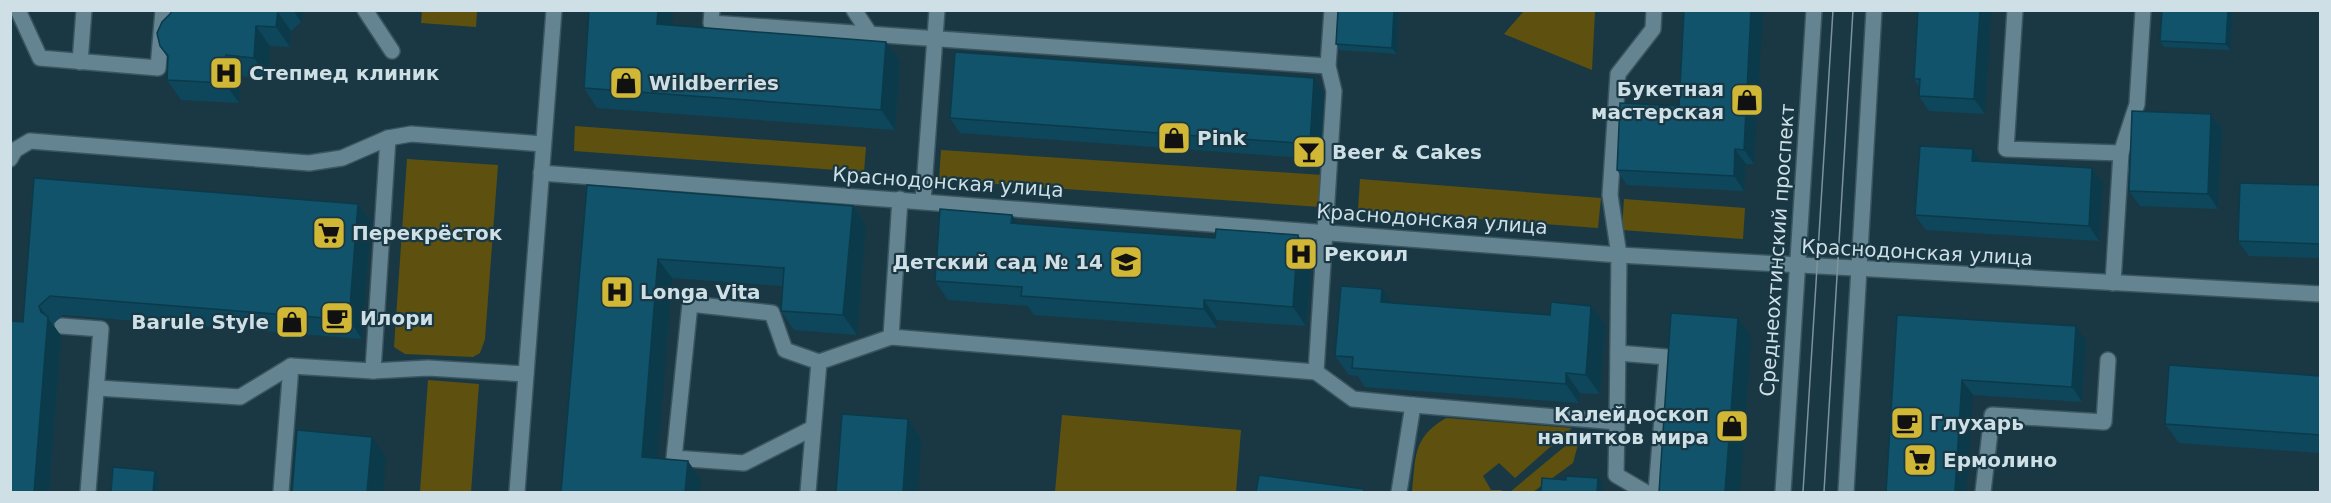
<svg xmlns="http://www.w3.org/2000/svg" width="2331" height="503" viewBox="0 0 2331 503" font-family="'DejaVu Sans',sans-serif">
<rect width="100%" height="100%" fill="#1a3844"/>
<g fill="#5e510f">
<path d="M 422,11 L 477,11 L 476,27 L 421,23 Z"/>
<path d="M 1524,11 L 1595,11 L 1592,70 L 1504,34 Z"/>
<path d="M 575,126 L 866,147 L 864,172 L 574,151 Z"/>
<path d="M 941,150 L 1323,175 L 1320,207 L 939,180 Z"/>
<path d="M 407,159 L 498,165 L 485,339 L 480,353 L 473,357 L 405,354 L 394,347 Z"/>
<path d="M 1360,179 L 1601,198 L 1598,228 L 1358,210 Z"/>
<path d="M 1624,199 L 1745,208 L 1743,239 L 1622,230 Z"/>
<path d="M 428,380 L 479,384 L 471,492 L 420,492 Z"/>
<path d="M 1062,415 L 1241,430 L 1236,492 L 1055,492 Z"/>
<path d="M 1446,418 L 1572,428 L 1515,478 L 1499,463 L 1483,476 L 1491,490 L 1503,490 L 1499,492 L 1412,492 C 1416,457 1412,438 1446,418 Z"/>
<path d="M 1581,433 L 1573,463 L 1533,492 L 1510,492 Z"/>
</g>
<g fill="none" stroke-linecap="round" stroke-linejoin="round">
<g stroke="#3a555f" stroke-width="18">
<g id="service">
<path d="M 18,10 L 40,58 L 158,68 L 163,10"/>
<path d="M 365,10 L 392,51"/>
<path d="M 712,10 L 711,23 L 1328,66"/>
<path d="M 854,10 L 870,34"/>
<path d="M 1332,10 L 1328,66 L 1334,91 L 1316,372 L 1353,399 L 1413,405 L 1399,492"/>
<path d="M 2015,10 L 2006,149 L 2121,153"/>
<path d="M 80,62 L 84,10"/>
<path d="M 10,159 L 15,150 L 30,141 L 309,163 L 342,158 L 388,138 L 411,134 L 543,144"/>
<path d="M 900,199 L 891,337 L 1316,372"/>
<path d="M 923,201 L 937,10"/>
<path d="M 2113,283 L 2121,153 L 2137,104 L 2143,10"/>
<path d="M 62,326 L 101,329 L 88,492"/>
<path d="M 1618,353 L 1667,357 L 1656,492"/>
<path d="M 373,371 L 388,138"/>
<path d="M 97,388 L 240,397 L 291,366 L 373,371 L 428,368 L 526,374"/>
<path d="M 1413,405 L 1617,422 L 1619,255 L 1610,195 L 1618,74 L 1653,29 L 1654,10"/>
<path d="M 1617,422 L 1616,475 L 1645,492"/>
<path d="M 813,428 L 744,463 L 674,458 L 690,304 L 772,313 L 785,350 L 819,362"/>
<path d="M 281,492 L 291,366"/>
<path d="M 808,492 L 819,362 L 891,337"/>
<path d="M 1983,492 L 1992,415 L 2104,422 L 2108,360"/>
</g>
</g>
<g stroke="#3a555f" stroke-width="18">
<path id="minor" d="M 541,173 L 1619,255 L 2320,294"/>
</g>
<g stroke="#3a555f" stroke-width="18">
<path id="tertiary" d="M 517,492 L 554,10"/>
</g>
<g stroke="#3a555f" stroke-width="18">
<g id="secondary">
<path d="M 1783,492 L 1814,10"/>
<path d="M 1846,492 L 1874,10"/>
</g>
</g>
<use href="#service" stroke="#648492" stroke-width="15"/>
<use href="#minor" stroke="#648492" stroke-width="15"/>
<use href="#tertiary" stroke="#648492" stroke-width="15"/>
<use href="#secondary" stroke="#648492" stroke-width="15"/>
<g stroke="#7c939c" stroke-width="1.5">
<path d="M 1803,492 L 1833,10"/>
<path d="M 1824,492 L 1853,10"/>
</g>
</g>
<g fill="#0e475b">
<path d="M 171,10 L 305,10 L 301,22 L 291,31 L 290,47 L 270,46 L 268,78 L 240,76 L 239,103 L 181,100 L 167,80 L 168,58 L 160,46 Z"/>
<path d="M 1338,10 L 1399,10 L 1397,54 L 1340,50 L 1336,44 Z"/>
<path d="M 1684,10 L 1754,164 L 1746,164 L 1744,191 L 1627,185 L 1617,170 L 1679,106 Z"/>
<path d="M 1918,10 L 1985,114 L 1929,111 L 1919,96 L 1919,87 L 1914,79 Z"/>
<path d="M 2228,10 L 2231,10 L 2233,13 L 2230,50 L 2164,47 L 2160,41 Z"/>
<path d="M 672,26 L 900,61 L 895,130 L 597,108 L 584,88 Z"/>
<path d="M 1314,78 L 1324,93 L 1320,159 L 960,133 L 950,118 Z"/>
<path d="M 2211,114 L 2222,129 L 2218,209 L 2140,206 L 2129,191 Z"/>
<path d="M 1981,161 L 2103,183 L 2099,241 L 1926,230 L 1915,215 Z"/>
<path d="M 34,178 L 358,204 L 371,222 L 362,339 L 63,315 L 53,324 L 61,336 L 49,492 L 10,492 Z"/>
<path d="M 587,185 L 853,206 L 866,225 L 857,335 L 794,330 L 781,311 L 782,286 L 672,278 L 657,459 L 701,480 L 561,492 Z"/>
<path d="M 2320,185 L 2320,258 L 2249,256 L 2238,241 Z"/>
<path d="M 1012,215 L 1018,224 L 1113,231 L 1215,238 L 1298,235 L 1312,255 L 1306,326 L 1217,320 L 1217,328 L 1034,315 L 1028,306 L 948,300 L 935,281 Z"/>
<path d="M 1382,289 L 1391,303 L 1605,325 L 1600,394 L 1580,393 L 1579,403 L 1365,387 L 1358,376 L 1349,375 L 1335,356 Z"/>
<path d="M 1897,315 L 2086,341 L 2082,402 L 1973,395 Z"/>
<path d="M 2320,376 L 2320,453 L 2179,443 L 2165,424 Z"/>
</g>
<g fill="#0b3a4a">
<path d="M 293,10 L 305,10 L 301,22 Z"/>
<path d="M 658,10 L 673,10 L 671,44 L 657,24 Z"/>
<path d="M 1394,10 L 1399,10 L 1397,54 L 1392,48 Z"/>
<path d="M 1751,10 L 1763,10 L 1754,164 L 1744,150 Z"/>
<path d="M 1980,10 L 1991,10 L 1985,114 L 1974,99 Z"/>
<path d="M 2228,10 L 2231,10 L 2233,13 L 2230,50 L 2226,44 Z"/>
<path d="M 277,11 L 291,31 L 290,47 L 276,27 Z"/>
<path d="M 256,26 L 270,46 L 268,78 L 254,58 Z"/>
<path d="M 886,42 L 900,61 L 895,130 L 881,110 Z"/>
<path d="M 226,55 L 240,76 L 239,103 L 225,83 Z"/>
<path d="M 1314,78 L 1324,93 L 1320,159 L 1310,144 Z"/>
<path d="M 2211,114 L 2222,129 L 2218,209 L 2208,194 Z"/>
<path d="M 1735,149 L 1746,164 L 1744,191 L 1734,176 Z"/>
<path d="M 1973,149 L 1983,164 L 1972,161 Z"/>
<path d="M 2092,168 L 2103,183 L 2099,241 L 2089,226 Z"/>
<path d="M 358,204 L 371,222 L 362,339 L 349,320 Z"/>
<path d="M 853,206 L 866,225 L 857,335 L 843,315 Z"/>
<path d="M 1012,215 L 1026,234 L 1011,223 Z"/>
<path d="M 1298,235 L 1312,255 L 1306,326 L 1293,307 Z"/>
<path d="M 658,259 L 672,278 L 656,477 L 642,457 Z"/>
<path d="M 1382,289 L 1395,308 L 1381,302 Z"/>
<path d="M 1204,300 L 1217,320 L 1217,328 L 1204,309 Z"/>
<path d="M 39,306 L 61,336 L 49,492 L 34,492 L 41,312 Z"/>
<path d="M 1591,306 L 1605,325 L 1600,394 L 1586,375 Z"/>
<path d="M 1738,318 L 1751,337 L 1740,492 L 1725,492 Z"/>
<path d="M 2076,326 L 2086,341 L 2082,402 L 2072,387 Z"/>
<path d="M 1566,373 L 1580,393 L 1579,403 L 1566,384 Z"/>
<path d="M 1962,380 L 1973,395 L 1966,492 L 1955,492 Z"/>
<path d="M 908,419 L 921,439 L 918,492 L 903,492 Z"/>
<path d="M 372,437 L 386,457 L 383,492 L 367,492 Z"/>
<path d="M 688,461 L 701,480 L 700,492 L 685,492 Z"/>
<path d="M 155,471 L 159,477 L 158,492 L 153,492 Z"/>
<path d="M 1598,478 L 1603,484 L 1602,492 L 1597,492 Z"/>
</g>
<g fill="#10536a" stroke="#0b3a4a" stroke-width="1.5">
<path d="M 171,10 L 278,10 L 276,27 L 256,26 L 254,58 L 226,55 L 225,83 L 167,80 L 168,56 L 160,46 L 157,33 L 162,22 L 171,13 Z"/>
<path d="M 589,10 L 658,10 L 657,24 L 886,42 L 881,110 L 584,88 Z"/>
<path d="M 1338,10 L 1394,10 L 1392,48 L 1336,44 Z"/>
<path d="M 1684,10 L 1751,10 L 1744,150 L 1735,149 L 1734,176 L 1617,170 L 1620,103 L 1679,106 Z"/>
<path d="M 1918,10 L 1980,10 L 1974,99 L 1919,96 L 1920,79 L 1914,79 Z"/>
<path d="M 2162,10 L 2228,10 L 2226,44 L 2160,41 Z"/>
<path d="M 955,52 L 1314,78 L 1310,144 L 950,118 Z"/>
<path d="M 2132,111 L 2211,114 L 2208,194 L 2129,191 Z"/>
<path d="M 1920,146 L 1973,149 L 1972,161 L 2092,168 L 2089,226 L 1915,215 Z"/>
<path d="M 34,178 L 358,204 L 349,320 L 50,296 L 39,306 L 41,312 L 48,317 L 34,492 L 10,492 L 10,321 L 23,322 Z"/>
<path d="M 2240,183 L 2320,185 L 2320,244 L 2238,241 Z"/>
<path d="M 587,185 L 853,206 L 843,315 L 781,311 L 784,268 L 658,259 L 642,457 L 688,461 L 685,492 L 561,492 Z"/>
<path d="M 940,209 L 1012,215 L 1011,223 L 1113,231 L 1215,238 L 1216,229 L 1298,235 L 1293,307 L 1204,300 L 1204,309 L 1021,296 L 1022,287 L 935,281 Z"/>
<path d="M 1341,286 L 1382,289 L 1381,302 L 1550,315 L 1551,302 L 1591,306 L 1586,375 L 1566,373 L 1566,384 L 1352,368 L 1353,357 L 1335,356 Z"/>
<path d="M 1671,313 L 1738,318 L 1725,492 L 1659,492 Z"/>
<path d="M 1897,315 L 2076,326 L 2072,387 L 1962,380 L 1955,492 L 1886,492 Z"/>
<path d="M 2169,365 L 2320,376 L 2320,435 L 2165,424 Z"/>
<path d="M 842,414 L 908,419 L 903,492 L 836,492 Z"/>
<path d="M 297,430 L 372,437 L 367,492 L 292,492 Z"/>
<path d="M 113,467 L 155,471 L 153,492 L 111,492 Z"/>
<path d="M 1259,475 L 1364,489 L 1364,492 L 1256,492 Z"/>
<path d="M 1566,476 L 1598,478 L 1597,492 L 1541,492 L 1542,478 L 1566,480 Z"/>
</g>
<defs>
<g id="hospital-square" transform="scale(1.725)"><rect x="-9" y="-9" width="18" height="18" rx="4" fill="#d1b736" stroke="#1a3844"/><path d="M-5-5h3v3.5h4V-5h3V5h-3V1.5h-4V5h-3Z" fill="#111"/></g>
<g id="shop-square" transform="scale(1.725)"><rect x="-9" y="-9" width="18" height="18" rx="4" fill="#d1b736" stroke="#1a3844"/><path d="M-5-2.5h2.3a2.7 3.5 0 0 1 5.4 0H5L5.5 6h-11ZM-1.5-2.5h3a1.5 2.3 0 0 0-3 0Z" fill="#111"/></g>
<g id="bar-square" transform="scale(1.725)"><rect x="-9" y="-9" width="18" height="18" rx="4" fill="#d1b736" stroke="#1a3844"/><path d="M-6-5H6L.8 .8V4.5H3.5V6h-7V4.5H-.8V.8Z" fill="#111"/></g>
<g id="supermarket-square" transform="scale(1.725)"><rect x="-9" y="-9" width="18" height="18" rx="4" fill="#d1b736" stroke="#1a3844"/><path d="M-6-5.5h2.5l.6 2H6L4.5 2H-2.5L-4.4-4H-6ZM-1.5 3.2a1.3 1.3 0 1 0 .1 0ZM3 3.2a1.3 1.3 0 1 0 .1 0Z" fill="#111"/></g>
<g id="school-square" transform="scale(1.725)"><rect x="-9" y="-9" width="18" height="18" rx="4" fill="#d1b736" stroke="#1a3844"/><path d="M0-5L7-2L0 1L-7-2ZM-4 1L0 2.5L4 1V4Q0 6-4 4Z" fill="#111"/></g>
<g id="cafe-square" transform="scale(1.725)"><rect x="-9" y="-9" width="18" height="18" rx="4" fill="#d1b736" stroke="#1a3844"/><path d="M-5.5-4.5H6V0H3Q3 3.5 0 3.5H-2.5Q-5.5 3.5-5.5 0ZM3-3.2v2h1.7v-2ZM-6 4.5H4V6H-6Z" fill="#111"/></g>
</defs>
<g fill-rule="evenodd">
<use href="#hospital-square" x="226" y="73"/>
<use href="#shop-square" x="626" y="83"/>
<use href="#shop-square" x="1747" y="100"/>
<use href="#shop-square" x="1174" y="138"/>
<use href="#bar-square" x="1309" y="152"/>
<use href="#supermarket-square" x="329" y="233"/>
<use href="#hospital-square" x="1301" y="254"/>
<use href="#school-square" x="1126" y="262"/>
<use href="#hospital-square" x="617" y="292"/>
<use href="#cafe-square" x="337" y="318"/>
<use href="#shop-square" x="292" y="322"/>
<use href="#cafe-square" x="1907" y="423"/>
<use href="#shop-square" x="1732" y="426"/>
<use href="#supermarket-square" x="1920" y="460"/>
</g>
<g text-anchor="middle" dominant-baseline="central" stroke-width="4.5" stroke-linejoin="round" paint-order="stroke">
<g font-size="20" font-weight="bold" fill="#cedfe6" stroke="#1a3844" text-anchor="start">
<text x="249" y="73">Степмед клиник</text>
<text x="649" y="83">Wildberries</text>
<text x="1724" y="89" text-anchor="end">Букетная<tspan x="1724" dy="23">мастерская</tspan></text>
<text x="1197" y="138">Pink</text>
<text x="1332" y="152">Beer &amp; Cakes</text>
<text x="352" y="233">Перекрёсток</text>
<text x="1324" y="254">Рекоил</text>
<text x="1103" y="262" text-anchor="end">Детский сад № 14</text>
<text x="640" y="292">Longa Vita</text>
<text x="360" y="318">Илори</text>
<text x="269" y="322" text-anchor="end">Barule Style</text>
<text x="1709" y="414" text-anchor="end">Калейдоскоп<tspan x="1709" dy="23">напитков мира</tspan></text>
<text x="1930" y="423">Глухарь</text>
<text x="1943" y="460">Ермолино</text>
</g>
<g font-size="20" fill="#cedfe6" stroke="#1a3844">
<text transform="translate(948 182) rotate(4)">Краснодонская улица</text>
<text transform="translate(1432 219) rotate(4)">Краснодонская улица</text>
<text transform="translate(1777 250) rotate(-86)">Среднеохтинский проспект</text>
<text transform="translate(1917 252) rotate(3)">Краснодонская улица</text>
</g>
</g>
<rect width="2331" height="503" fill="none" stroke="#cedfe6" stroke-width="24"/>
</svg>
